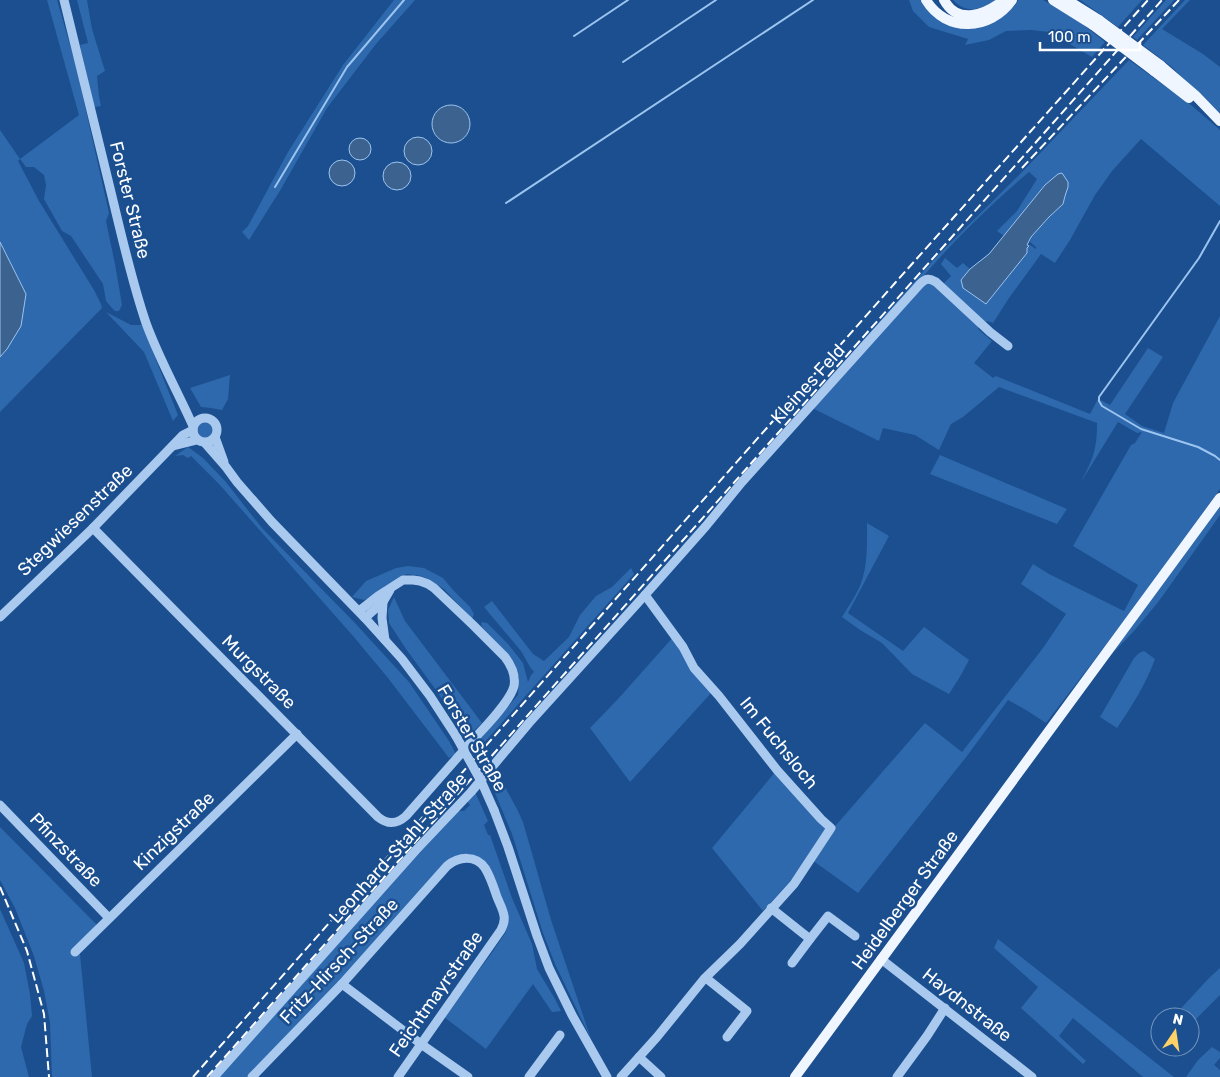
<svg xmlns="http://www.w3.org/2000/svg" width="1220" height="1077" viewBox="0 0 1220 1077" font-family="Rubik,sans-serif">
<rect width="100%" height="100%" fill="#1b4f8f"/>
<g fill="#2e69ad">
<path d="M 47,0 L 57,0 L 75,62 L 109,213 L 106,221 L 115,264 L 122,305 L 119,311 L 115,311 L 111,307 L 106,301 L 103,284 L 71,236 L 62,231 L 44,199 L 46,185 L 44,175 L 34,167 L 26,167 L 20,159 L 18,161 L 39,201 L 94,290 L 101,304 L 102,308 L 0,412 L 0,357 L 7,349 L 26,294 L 0,242 L 0,130 L 20,159 L 79,115 Z"/>
<path d="M 77,0 L 87,0 L 92,29 L 105,71 L 97,76 L 99,96 L 101,106 L 94,107 L 80,45 L 88,43 Z"/>
<path d="M 394,0 L 415,0 L 376,44 L 327,108 L 281,189 L 249,240 L 242,232 L 248,226 L 288,152 L 343,65 Z"/>
<path d="M 909,0 L 922,0 L 926,8 L 939,20 L 991,22 L 1006,14 L 1016,4 L 1018,0 L 1043,0 L 1076,19 L 1105,42 L 1092,57 L 1049,32 L 1031,30 L 1006,31 L 989,40 L 965,45 L 968,39 L 929,27 L 913,11 Z"/>
<path d="M 953,0 L 996,0 C 981,9 967,15 953,0 Z"/>
<path d="M 1080,0 L 1142,0 L 1118,27 Z"/>
<path d="M 1166,0 L 1174,0 L 1137,40 L 1133,37 Z"/>
<path d="M 1185,0 L 1190,0 L 1162,29 L 1203,54 L 1220,67 L 1220,115 L 1191,87 L 1173,68 L 1143,45 Z"/>
<path d="M 1129,60 L 1191,105 L 1220,130 L 1220,206 L 1141,139 L 1112,171 L 1095,195 L 1070,240 L 1055,263 L 1041,254 L 1009,298 L 993,323 L 987,321 L 984,323 L 942,285 L 951,276 L 941,264 L 945,258 L 957,268 L 963,263 L 970,269 L 961,280 L 987,303 L 1027,253 C 1027,249 1027,247 1030,245 L 1036,249 L 1036,247 L 1030,242 L 1031,237 L 1049,217 L 1063,204 L 1065,196 L 1068,187 L 1068,182 L 1045,185 L 1004,236 L 997,231 L 1017,211 L 1037,179 L 1029,172 C 990,205 953,241 920,280 L 930,280 L 979,324 L 978,329 L 992,341 L 974,363 L 993,378 L 996,376 L 1090,414 L 1098,399 L 1110,405 L 1148,348 L 1163,357 L 1125,414 L 1142,426 L 1164,433 L 1173,403 L 1220,316 L 1220,489 L 1128,616 L 1046,723 L 1026,710 L 1008,700 L 967,756 L 858,893 L 812,860 L 832,829 L 837,824 L 925,723 L 962,752 L 1043,648 L 1066,614 L 1021,584 L 1033,564 L 1049,574 L 1124,611 L 1138,585 L 1073,546 L 1131,445 L 1135,443 L 1142,432 L 1137,433 L 1118,422 L 1081,482 C 1093,459 1097,450 1097,423 L 999,387 L 963,417 L 951,424 L 939,450 L 915,435 L 883,428 L 879,441 L 808,406 L 693,535 L 937,256 L 1024,170 Z"/>
<path d="M 106,312 L 131,325 L 142,325 L 178,415 L 173,421 L 144,352 Z"/>
<path d="M 230,375 L 228,399 L 222,410 L 211,408 L 201,407 L 190,388 Z"/>
<circle cx="205" cy="430" r="8"/>
<path d="M 188,447 L 203,458 L 225,481 L 262,528 L 355,623 L 409,682 L 449,741 L 456,754 L 449,758 L 388,678 L 353,636 L 219,484 L 191,456 L 188,458 L 183,455 L 175,456 Z"/>
<path d="M 940,455 L 1067,509 L 1057,524 L 930,474 Z"/>
<path d="M 1220,505 L 1220,515 L 1159,601 L 1134,631 L 1109,657 L 1107,657 Z"/>
<path d="M 867,523 L 889,536 L 848,613 L 903,651 L 924,627 L 969,660 L 961,675 L 949,694 L 912,674 L 882,643 L 860,630 L 842,617 C 848,607 855,597 860,586 C 868,566 867,544 867,523 Z"/>
<path d="M 408,566 L 424,568 L 443,578 L 453,590 L 470,607 L 474,614 L 472,619 L 444,589 L 422,576 L 407,574 L 385,586 L 373,597 L 364,600 L 352,597 L 366,581 L 396,568 Z"/>
<path d="M 631,568 L 634,574 L 475,753 L 472,748 L 518,695 L 519,678 L 514,662 L 503,649 L 482,627 L 481,624 L 482,622 L 487,623 L 508,644 L 523,663 L 528,682 L 531,675 L 534,672 L 530,667 L 521,651 L 484,607 L 492,601 L 533,654 L 544,661 L 569,637 L 580,615 L 596,596 L 612,587 Z"/>
<path d="M 394,597 L 405,621 L 482,723 L 467,737 L 436,690 L 406,649 L 389,623 L 388,610 Z"/>
<path d="M 674,636 L 713,691 L 630,782 L 590,728 L 618,699 Z"/>
<path d="M 1144,651 L 1155,659 C 1146,684 1132,706 1117,728 L 1100,717 L 1134,658 L 1139,653 Z"/>
<path d="M 494,767 L 517,809 L 523,822 L 551,920 L 591,1039 L 555,964 L 543,933 L 512,834 L 488,776 Z"/>
<path d="M 776,771 L 826,828 L 824,835 L 791,880 L 763,911 L 712,848 Z"/>
<path d="M 475,792 L 488,821 L 484,825 L 488,835 L 490,835 L 512,898 L 532,944 L 537,969 L 555,999 L 561,1011 L 552,1012 L 533,984 L 486,1049 L 444,1017 L 491,954 L 506,932 L 507,916 L 491,873 L 459,855 L 259,1066 L 247,1077 L 211,1077 L 444,824 L 457,811 L 464,811 L 470,805 L 467,801 Z"/>
<path d="M 0,827 L 97,925 L 79,944 L 92,1077 L 52,1077 L 50,1023 L 44,991 L 34,956 L 15,908 L 0,880 Z"/>
<path d="M 0,909 L 24,963 L 30,994 L 32,1016 L 27,1024 L 21,1047 L 29,1077 L 0,1077 Z"/>
<path d="M 998,939 L 1174,1077 L 1143,1077 L 1073,1018 L 1059,1036 L 1086,1061 L 1083,1064 L 1021,1008 L 1038,987 L 994,948 Z"/>
<path d="M 1220,968 L 1220,995 L 1190,1025 L 1190,1017 L 1173,1017 L 1209,978 Z"/>
<path d="M 1212,1047 L 1220,1052 L 1220,1058 L 1214,1065 L 1220,1070 L 1220,1077 L 1186,1077 L 1198,1060 Z"/>
</g>
<g fill="#3c6290" stroke="#9cc4f0">
<circle cx="451" cy="124" r="19"/>
<circle cx="418" cy="151" r="14"/>
<circle cx="360" cy="149" r="11"/>
<circle cx="342" cy="173" r="13"/>
<circle cx="397" cy="176" r="14"/>
<path d="M 1062,173 L 1068,182 L 1068,187 L 1065,196 L 1063,204 L 1049,217 L 1031,237 L 1027,245 L 1029,246 L 1027,248 L 1027,253 L 986,304 L 963,288 L 961,280 L 970,269 L 989,254 L 1045,185 L 1058,174 Z"/>
<path d="M 0,242 L 26,294 L 21,326 L 7,349 L 0,357 Z"/>
</g>
<g fill="none" stroke-linecap="round" stroke-linejoin="round">
<g stroke="#9cc4f0" stroke-width="2">
<path d="M 574,36 L 628,0"/>
<path d="M 623,62 L 716,0"/>
<path d="M 275,187 L 347,67 L 404,0"/>
<path d="M 506,203 L 813,0"/>
<path d="M 1220,221 L 1199,258 L 1099,397 L 1099,401 L 1102,406 L 1141,429 L 1198,447 L 1215,456 L 1220,460"/>
</g>
<g stroke="#a9c9ee" stroke-width="9">
<path d="M 64,0 C 79,63 95,125 110,188 C 121,233 131,279 146,323 C 159,359 178,392 193,426"/>
<circle cx="205" cy="430" r="12"/>
<path d="M 215,437 L 224,462"/>
<path d="M 205,443 L 226,467 L 237,482 L 272,522 L 365,618 L 402,659 L 430,696 L 456,736"/>
<path d="M 173,446 L 197,440"/>
<path d="M 93,528 L 378,817 C 388,825 397,824 406,816 C 428,791 450,766 472,741 C 484,728 510,702 514,686 C 516,675 511,665 505,657 L 473,625 L 434,588 L 428,584 L 420,581 L 413,580 L 403,580 L 378,596 L 359,611"/>
<path d="M 383,602 L 382,618 L 385,640"/>
<path d="M 0,617 L 93,528 L 183,435 L 193,430"/>
<path d="M 365,618 L 383,602 L 390,590"/>
<path d="M 0,805 L 109,918"/>
<path d="M 494,810 L 508,847 L 537,936 L 549,968 L 572,1015 L 607,1077"/>
<path d="M 771,908 L 810,939 L 828,916 L 855,936"/>
<path d="M 75,952 L 297,734"/>
<path d="M 881,959 L 1032,1077"/>
<path d="M 792,963 L 810,939"/>
<path d="M 706,978 L 747,1011 L 727,1037"/>
<path d="M 342,984 L 421,1044 L 468,1077"/>
<path d="M 639,1057 L 661,1077"/>
<path d="M 214,1077 L 416,850 L 471,792 L 529,723 L 645,595 L 706,526 L 742,482 L 920,284 C 926,278 929,278 936,282 L 990,332 L 1008,346"/>
<path d="M 252,1077 L 342,984 L 447,866 C 459,856 476,855 485,868 C 490,876 493,885 496,894 C 498,901 503,908 504,916 C 505,921 503,926 501,930 L 398,1077"/>
<path d="M 529,1077 L 560,1035"/>
<path d="M 621,1077 L 657,1037 L 704,979 L 740,944 L 794,884 L 831,828 L 821,819 L 777,770 L 719,696 L 694,668 L 683,647 L 645,595"/>
<path d="M 897,1077 L 927,1036 L 945,1008"/>
</g>
<g stroke="#f0f6ff" stroke-width="10">
<path d="M 926,0 C 946,33 990,31 1012,0"/>
<path d="M 944,0 C 958,26 986,14 1004,0"/>
<path d="M 1053,0 L 1093,25"/>
<path d="M 1067,0 L 1099,20"/>
<path d="M 1160,65 L 1195,95 L 1220,121"/>
<path d="M 1154,71 L 1189,98"/>
<path d="M 795,1077 L 1220,498"/>
</g>
<g stroke="#fff" stroke-width="2" stroke-dasharray="9 4" stroke-linecap="butt">
<path d="M 1022,168 L 1179,0"/>
<path d="M 0,887 L 27,951 L 44,1014 L 49,1077"/>
<path d="M 193,1077 L 895,283 L 1148,0"/>
<path d="M 207,1077 L 1162,0"/>
</g>
<path stroke="#a9c9ee" stroke-width="9" d="M 456,736 L 482,783 L 494,810"/>
<g stroke="#f0f6ff" stroke-width="10">
<path d="M 1099,20 L 1160,65"/>
<path d="M 1093,25 L 1154,71"/>
</g>
</g>
<g text-anchor="middle" dominant-baseline="central" stroke-width="5" stroke-linejoin="round" paint-order="stroke">
<g font-size="18" fill="#fff" stroke="#1b4f8f">
<text transform="translate(130 200) rotate(76)">Forster Straße</text>
<text transform="translate(808 384) rotate(-48)">Kleines Feld</text>
<text transform="translate(75 520) rotate(-44)">Stegwiesenstraße</text>
<text transform="translate(259 672) rotate(45)">Murgstraße</text>
<text transform="translate(472 738) rotate(60)">Forster Straße</text>
<text transform="translate(779 743) rotate(51)">Im Fuchsloch</text>
<text transform="translate(174 831) rotate(-44)">Kinzigstraße</text>
<text transform="translate(398 848) rotate(-48)">Leonhard-Stahl-Straße</text>
<text transform="translate(66 850) rotate(46)">Pfinzstraße</text>
<text transform="translate(905 900) rotate(-54)">Heidelberger Straße</text>
<text transform="translate(339 961) rotate(-47)">Fritz-Hirsch-Straße</text>
<text transform="translate(436 994) rotate(-55)">Feichtmayrstraße</text>
<text transform="translate(967 1005) rotate(38)">Haydnstraße</text>
</g>
</g>
<g transform="translate(1175 1032) rotate(13)"><circle r="24" fill="#1b4f8f" stroke="#7695bc"/>
<path d="M0-4L9 19L0 12L-9 19Z" fill="#ffd166"/>
<text y="-8" font-size="14" font-weight="bold" text-anchor="middle" fill="#ffffff">N</text>
</g>
<path d="M1040 42v8h100v-8" fill="none" stroke="#ffffff" stroke-width="2.5"/>
<text x="1048" y="42" font-size="15" fill="#ffffff" stroke="#1b4f8f" stroke-width="4" paint-order="stroke">100 m</text>
</svg>
